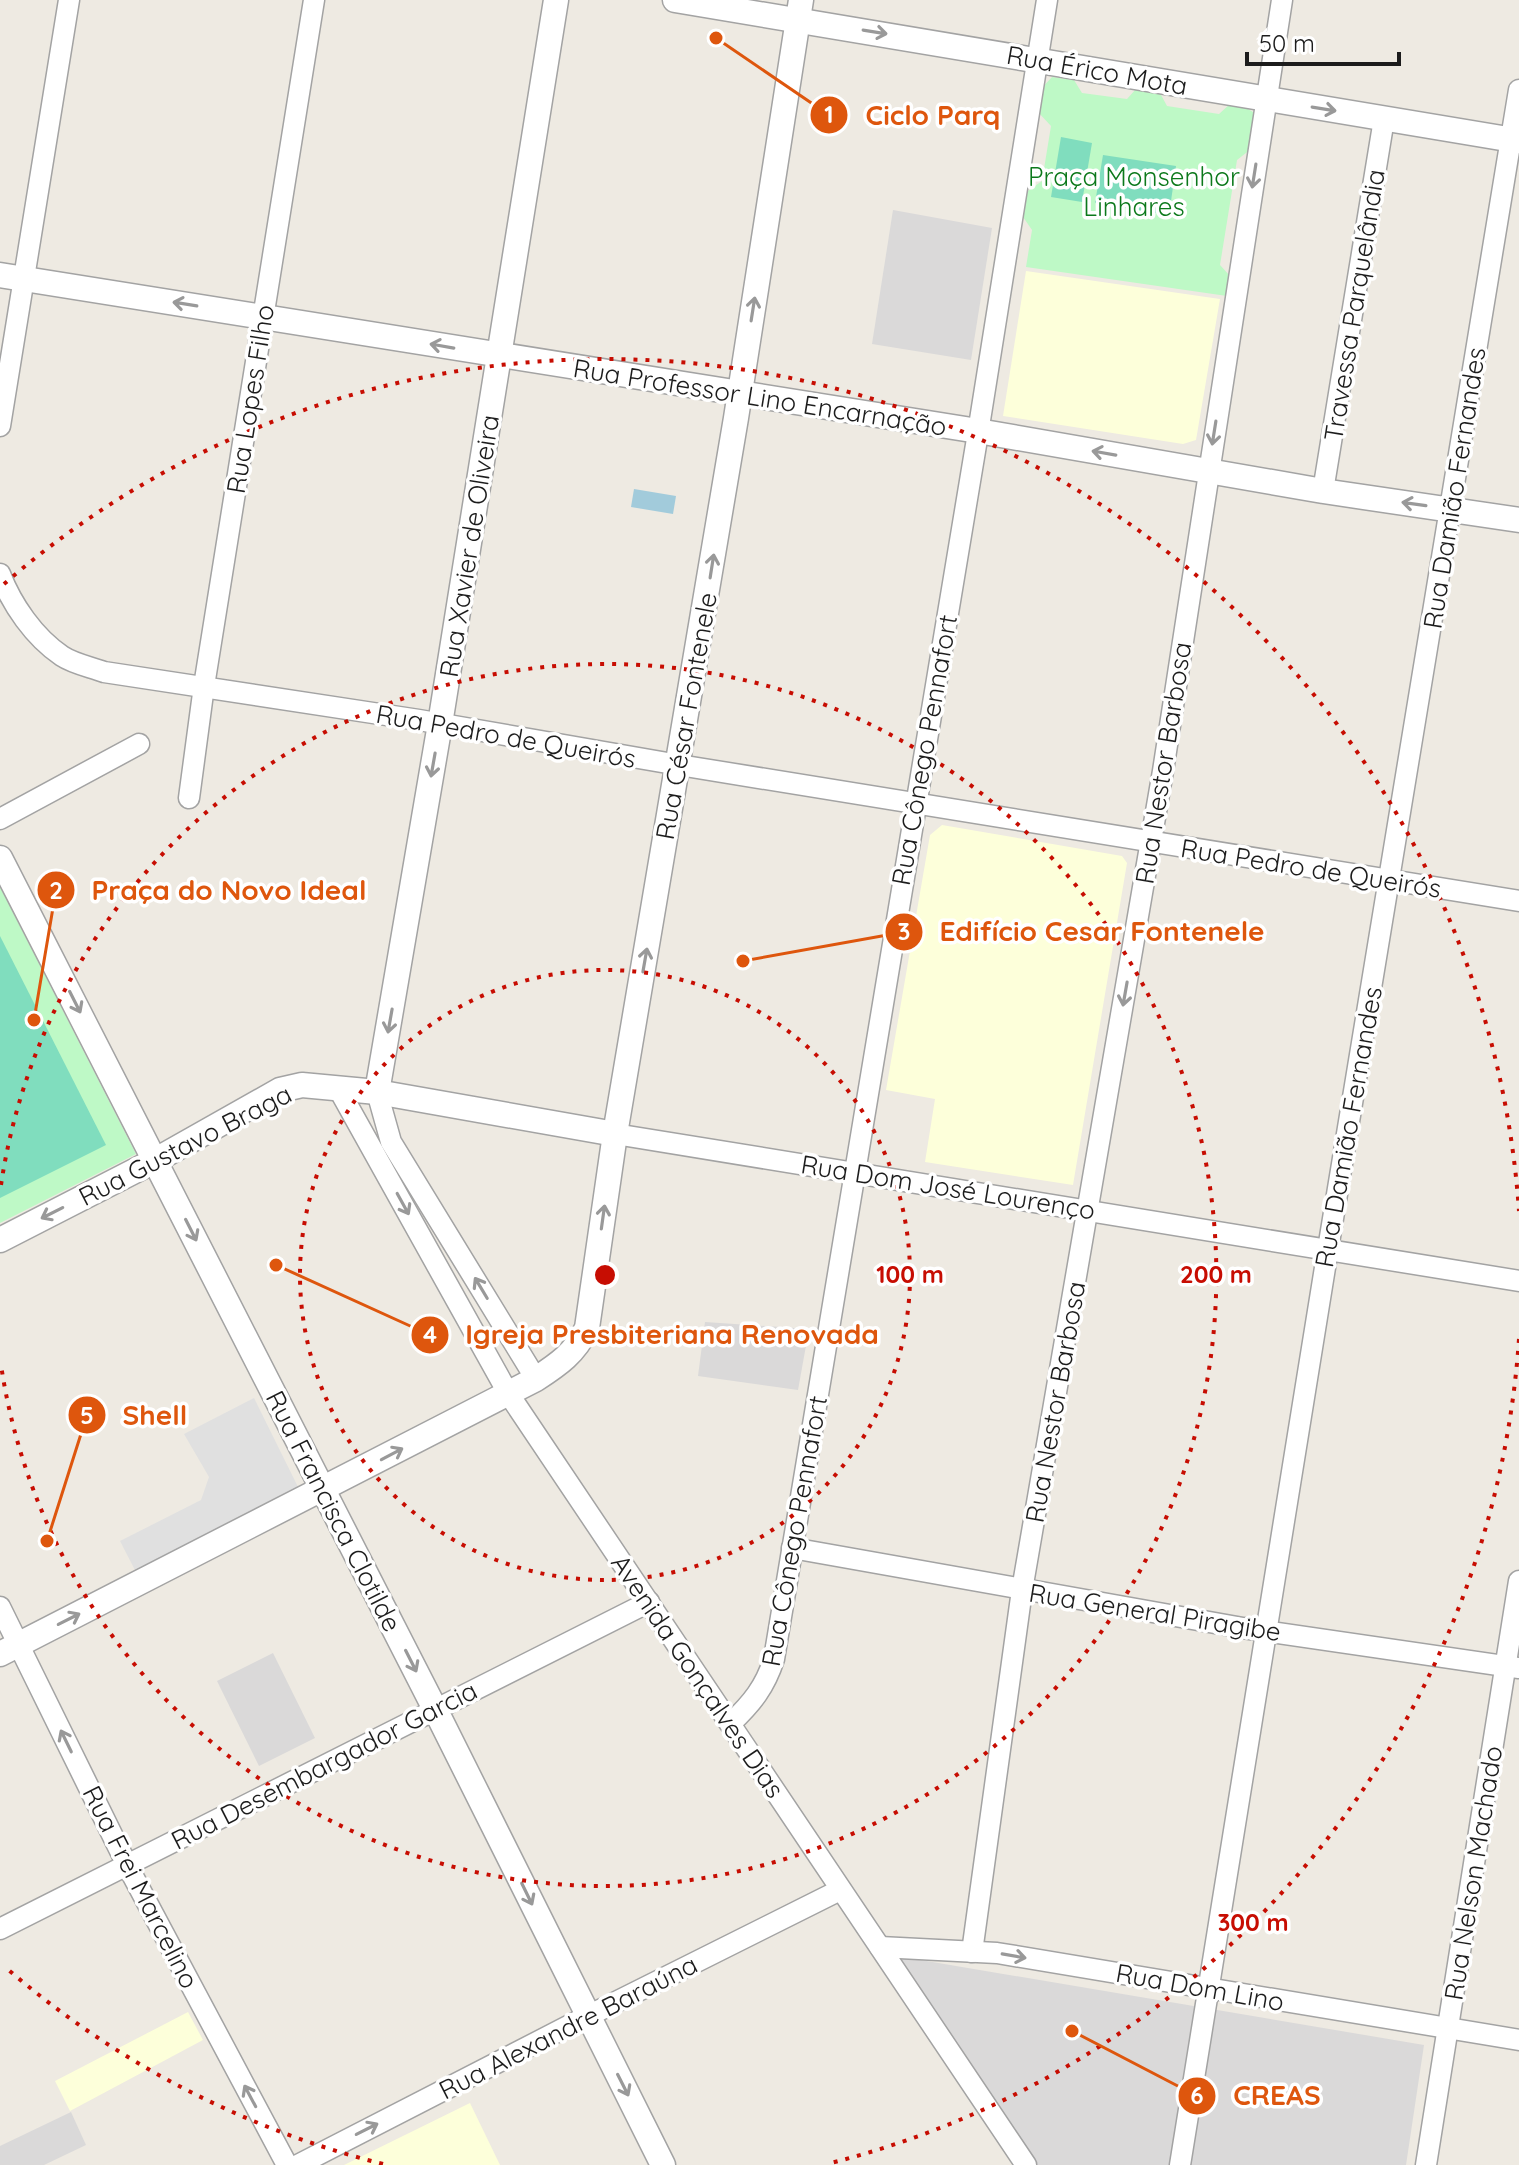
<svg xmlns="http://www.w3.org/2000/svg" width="1519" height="2165" viewBox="0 0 1519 2165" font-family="Quicksand,sans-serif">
<rect width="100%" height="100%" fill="#eeeae2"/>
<g fill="#dad9d9">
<path d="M 893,210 L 992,228 L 971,360 L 872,344 Z"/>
<path d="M 705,1322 L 809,1329 L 798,1390 L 698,1376 Z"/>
<path d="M 273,1653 L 315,1738 L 259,1766 L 217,1681 Z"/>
<path d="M 897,1956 L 1424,2045 L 1406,2165 L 1034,2165 Z"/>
<path d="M 71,2112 L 86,2145 L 44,2165 L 0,2165 L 0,2146 Z"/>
</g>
<g fill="#fdffda">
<path d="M 1026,271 L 1220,299 L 1196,440 L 1183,444 L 1003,416 Z"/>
<path d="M 942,825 L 1122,856 L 1127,863 L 1073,1185 L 925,1162 L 935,1099 L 886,1090 L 930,835 Z"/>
<path d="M 188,2012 L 203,2040 L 70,2111 L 55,2081 Z"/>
<path d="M 470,2103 L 500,2165 L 344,2165 Z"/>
</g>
<g fill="#bef9c6">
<path d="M 1052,77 L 1074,80 L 1082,93 L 1127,99 L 1136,89 L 1160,93 L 1167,106 L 1219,114 L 1230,104 L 1245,107 L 1256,114 L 1251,149 L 1237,160 L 1220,265 L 1230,276 L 1227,296 L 1026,267 L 1032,230 L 1021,214 L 1025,193 L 1042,181 L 1051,126 L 1038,112 L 1040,90 Z"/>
<path d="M 0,887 L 136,1154 L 0,1223 Z"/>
</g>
<g fill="#80ddbe">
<path d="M 1061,137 L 1092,143 L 1082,202 L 1051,197 Z"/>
<path d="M 1103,155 L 1176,166 L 1169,215 L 1095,203 Z"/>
<path d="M 0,936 L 106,1145 L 0,1198 Z"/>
</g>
<path fill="#e0e0e0" d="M 254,1398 L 301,1493 L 138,1576 L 120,1541 L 201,1500 L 209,1477 L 184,1434 Z"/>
<path fill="#a2cbdb" d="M 634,489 L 676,496 L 673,514 L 631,507 Z"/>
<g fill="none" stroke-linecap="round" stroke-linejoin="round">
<g stroke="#a3a3a3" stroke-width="23">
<g id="minor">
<path d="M 0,426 L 69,0"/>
<path d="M 1323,491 L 1384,119"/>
<path d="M 0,574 C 12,605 34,637 62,656 C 74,664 91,667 104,672 L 419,720 L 679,765 L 1519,901"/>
<path d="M 189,798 L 204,686 L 314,0"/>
<path d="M 0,819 L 139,744"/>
<path d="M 338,1088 L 508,1393 L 1026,2165"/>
<path d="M 377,1092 L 391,1142 L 536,1379"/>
<path d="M 615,1134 L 1519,1281"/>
<path d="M 792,1548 L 1243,1628 L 1519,1668"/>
<path d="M 0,1607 L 127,1865 L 287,2165"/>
<path d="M 731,1723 C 752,1703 765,1687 774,1659 L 976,445 L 1047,0"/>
<path d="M 0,1929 L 649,1602"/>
<path d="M 880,1947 L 997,1953 L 1519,2040"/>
<path d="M 972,1952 L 1022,1590 L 1163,771 L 1282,0"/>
<path d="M 298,2165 L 576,2022 L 840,1890"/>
<path d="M 1180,2165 L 1328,1249 L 1519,90"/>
<path d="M 1426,2165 L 1519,1581"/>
</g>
</g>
<g stroke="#a3a3a3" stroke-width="27">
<g id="tertiary">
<path d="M 675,0 L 1519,141"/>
<path d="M 0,275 L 978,431 L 1323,491 L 1519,520"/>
<path d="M 0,858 L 435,1709 L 663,2165"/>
<path d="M 377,1092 L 440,724 L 556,0"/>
<path d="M 0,1240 L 156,1160 L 280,1090 L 302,1085 L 377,1092 L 615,1134"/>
<path d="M 0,1654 L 536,1379 C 559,1364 575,1353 587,1328 L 615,1134 L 736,418 L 801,0"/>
</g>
</g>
<use href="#minor" stroke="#fff" stroke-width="20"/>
<use href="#tertiary" stroke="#fff" stroke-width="24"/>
</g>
<defs><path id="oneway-shaft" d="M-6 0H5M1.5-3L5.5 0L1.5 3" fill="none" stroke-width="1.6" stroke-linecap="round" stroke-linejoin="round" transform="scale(2)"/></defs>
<g stroke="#999">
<use href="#oneway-shaft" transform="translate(875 32) rotate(9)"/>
<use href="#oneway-shaft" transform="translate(1324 109) rotate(9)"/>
<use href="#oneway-shaft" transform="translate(1254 176) rotate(99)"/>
<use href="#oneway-shaft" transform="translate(185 304) rotate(-171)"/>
<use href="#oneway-shaft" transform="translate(753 309) rotate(-81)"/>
<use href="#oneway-shaft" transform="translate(442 346) rotate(-170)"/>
<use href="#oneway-shaft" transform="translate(1214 433) rotate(99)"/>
<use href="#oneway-shaft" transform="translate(1104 453) rotate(-170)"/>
<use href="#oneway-shaft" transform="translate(1414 504) rotate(-172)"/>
<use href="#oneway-shaft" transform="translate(712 566) rotate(-81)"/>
<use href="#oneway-shaft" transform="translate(433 765) rotate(100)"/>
<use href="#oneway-shaft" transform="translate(645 960) rotate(-80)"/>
<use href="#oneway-shaft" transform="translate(1125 994) rotate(100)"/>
<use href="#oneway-shaft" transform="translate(75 1002) rotate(63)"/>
<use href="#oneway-shaft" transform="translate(390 1021) rotate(100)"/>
<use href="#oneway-shaft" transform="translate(403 1204) rotate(61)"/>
<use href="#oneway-shaft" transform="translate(52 1213) rotate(153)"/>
<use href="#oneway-shaft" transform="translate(603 1217) rotate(-82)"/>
<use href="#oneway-shaft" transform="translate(191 1230) rotate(63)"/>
<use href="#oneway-shaft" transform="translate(481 1288) rotate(-121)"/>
<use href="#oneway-shaft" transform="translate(392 1454) rotate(-28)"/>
<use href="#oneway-shaft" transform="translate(69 1619) rotate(-27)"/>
<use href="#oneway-shaft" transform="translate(411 1661) rotate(63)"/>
<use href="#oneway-shaft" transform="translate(66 1741) rotate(-116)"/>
<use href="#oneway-shaft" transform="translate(527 1894) rotate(64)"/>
<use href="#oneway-shaft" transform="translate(1014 1956) rotate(10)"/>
<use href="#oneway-shaft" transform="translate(623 2085) rotate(63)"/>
<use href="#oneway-shaft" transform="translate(250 2096) rotate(-118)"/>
<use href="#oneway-shaft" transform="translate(367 2129) rotate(-27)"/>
</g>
<g fill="none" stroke="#c70d02" stroke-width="4" stroke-dasharray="4 8">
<circle cx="605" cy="1275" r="305"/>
<path d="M1 1185A611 611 0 1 1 1 1365"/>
<path d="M1519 1339A916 916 0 0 1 827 2164M383 2164A916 916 0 0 1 4 1966M4 584A916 916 0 0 1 1519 1211"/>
</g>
<g text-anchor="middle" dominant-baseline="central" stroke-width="7" stroke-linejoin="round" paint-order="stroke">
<g font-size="26" fill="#1c1c1c" stroke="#fff">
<text transform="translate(1097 70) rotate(10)">Rua Érico Mota</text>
<text transform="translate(1354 305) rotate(-81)">Travessa Parquelândia</text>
<text transform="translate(760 397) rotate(9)">Rua Professor Lino Encarnação</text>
<text transform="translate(250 399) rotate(-81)">Rua Lopes Filho</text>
<text transform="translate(1454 488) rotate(-81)">Rua Damião Fernandes</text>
<text transform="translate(469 546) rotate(-81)">Rua Xavier de Oliveira</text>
<text transform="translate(686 716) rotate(-80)">Rua César Fontenele</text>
<text transform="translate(506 736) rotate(10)">Rua Pedro de Queirós</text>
<text transform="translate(924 750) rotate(-80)">Rua Cônego Pennafort</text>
<text transform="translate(1163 763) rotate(-81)">Rua Nestor Barbosa</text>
<text transform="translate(1311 868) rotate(9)">Rua Pedro de Queirós</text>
<text transform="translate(1348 1127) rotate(-80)">Rua Damião Fernandes</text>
<text transform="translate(185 1145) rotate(-27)">Rua Gustavo Braga</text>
<text transform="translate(948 1187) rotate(9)">Rua Dom José Lourenço</text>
<text transform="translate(1055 1402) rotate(-80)">Rua Nestor Barbosa</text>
<text transform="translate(334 1511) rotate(63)">Rua Francisca Clotilde</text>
<text transform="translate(794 1531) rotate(-80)">Rua Cônego Pennafort</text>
<text transform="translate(1155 1612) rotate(9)">Rua General Piragibe</text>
<text transform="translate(698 1676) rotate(56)">Avenida Gonçalves Dias</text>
<text transform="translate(324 1765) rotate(-27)">Rua Desembargador Garcia</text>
<text transform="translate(1473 1873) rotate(-81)">Rua Nelson Machado</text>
<text transform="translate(141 1887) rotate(63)">Rua Frei Marcelino</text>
<text transform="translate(1200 1987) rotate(10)">Rua Dom Lino</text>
<text transform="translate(568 2027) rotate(-27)">Rua Alexandre Baraúna</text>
</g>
<g font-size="26" fill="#0c791b" stroke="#fff">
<text x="1134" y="176">Praça Monsenhor<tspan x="1134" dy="30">Linhares</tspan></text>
</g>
</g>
<circle cx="605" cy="1275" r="12" fill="#c70d02" stroke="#fff" stroke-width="4"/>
<g font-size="24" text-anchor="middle" font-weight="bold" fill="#c70d02" stroke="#fff" stroke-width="7" stroke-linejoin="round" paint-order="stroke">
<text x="910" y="1283">100 m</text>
<text x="1216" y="1283">200 m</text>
<text x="1253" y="1931">300 m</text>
</g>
<path fill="none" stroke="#de560d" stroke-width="3" d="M716 38L829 115M34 1020L56 890M743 961L904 932M276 1265L430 1335M47 1541L87 1415M1072 2031L1197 2096"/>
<g fill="#de560d" stroke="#fff" stroke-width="3">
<circle cx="716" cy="38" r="8"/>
<circle cx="34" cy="1020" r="8"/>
<circle cx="743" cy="961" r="8"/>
<circle cx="276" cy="1265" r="8"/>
<circle cx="47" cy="1541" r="8"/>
<circle cx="1072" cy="2031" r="8"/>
<circle cx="829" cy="115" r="20"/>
<circle cx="56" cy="890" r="20"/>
<circle cx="904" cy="932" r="20"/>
<circle cx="430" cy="1335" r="20"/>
<circle cx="87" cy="1415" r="20"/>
<circle cx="1197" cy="2096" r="20"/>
</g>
<g font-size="24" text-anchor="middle" font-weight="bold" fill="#fff">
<text x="829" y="123">1</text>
<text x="56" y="899">2</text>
<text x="904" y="940">3</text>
<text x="430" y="1343">4</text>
<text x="87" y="1424">5</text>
<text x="1197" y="2104">6</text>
</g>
<g font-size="28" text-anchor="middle" font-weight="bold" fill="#de560d" stroke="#fff" stroke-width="7" stroke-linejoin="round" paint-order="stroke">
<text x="933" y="125">Ciclo Parq</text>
<text x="229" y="900">Praça do Novo Ideal</text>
<text x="1102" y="941">Edifício Cesar Fontenele</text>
<text x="672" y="1344">Igreja Presbiteriana Renovada</text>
<text x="155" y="1425">Shell</text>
<text x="1277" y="2105">CREAS</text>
</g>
<path d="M1247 52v12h152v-12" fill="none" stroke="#1c1c1c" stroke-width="4"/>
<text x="1259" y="52" font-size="24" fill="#1c1c1c" stroke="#ffffff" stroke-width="6" paint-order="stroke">50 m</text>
</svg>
